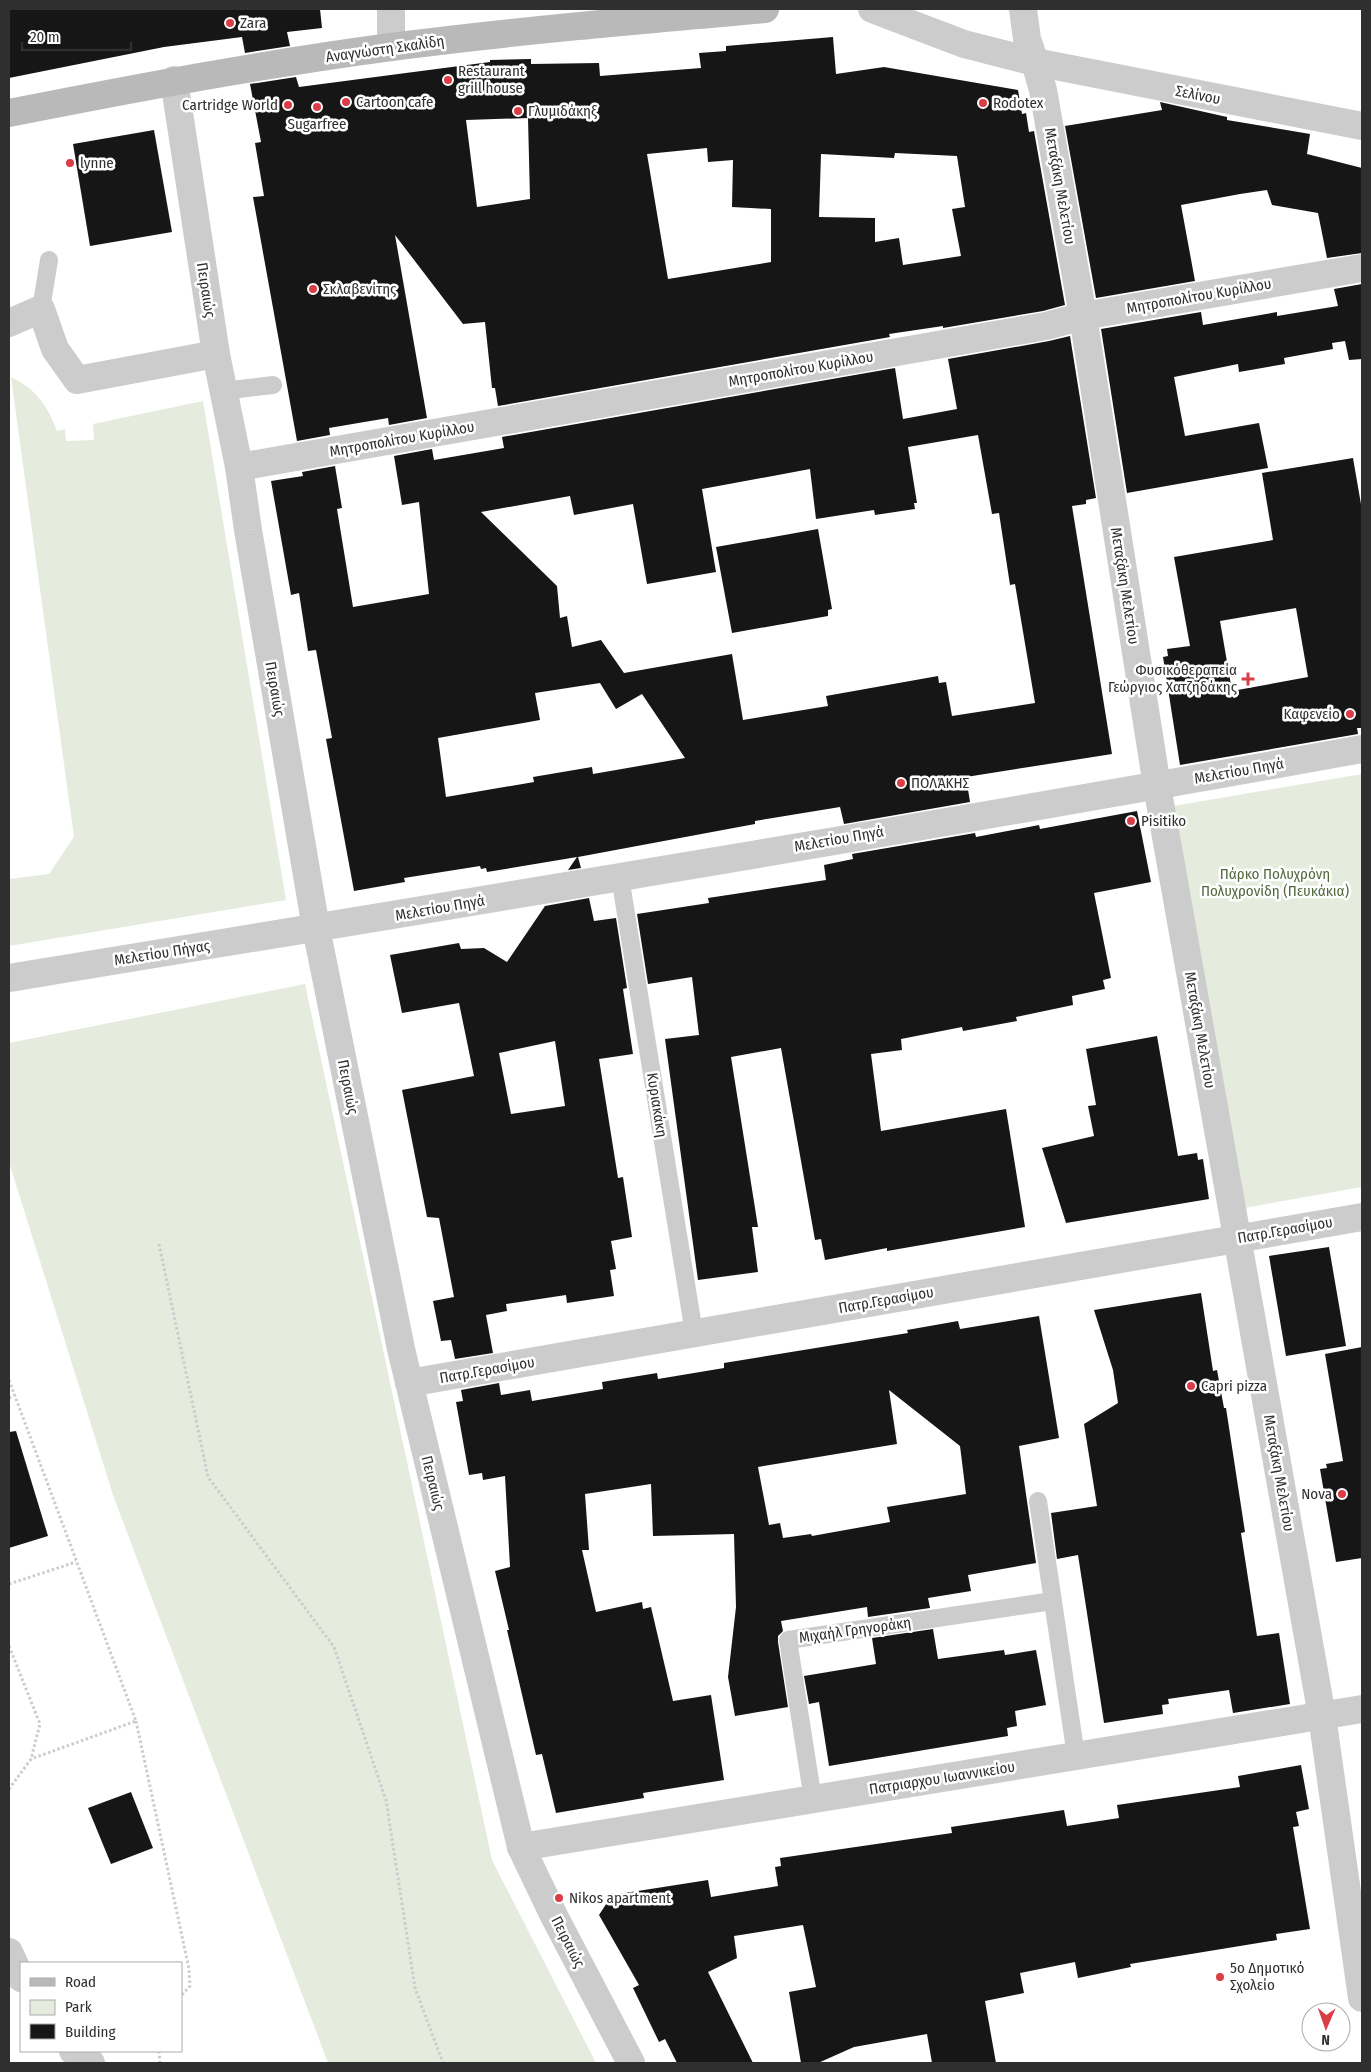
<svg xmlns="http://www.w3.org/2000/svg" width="1371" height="2072" viewBox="0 0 1371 2072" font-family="'Fira Sans Condensed',sans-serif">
<rect width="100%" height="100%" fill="#fff"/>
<g fill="#e5ecde">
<path d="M 11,377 C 35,388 48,406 57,431 L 65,429 L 66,441 L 94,440 L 93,424 L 203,401 L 286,900 L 9,946 L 9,879 L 49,874 L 74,837 Z"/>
<path d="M 1362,774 L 1362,1187 L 1244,1208 L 1173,806 Z"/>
<path d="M 305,984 L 492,1860 L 596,2063 L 328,2063 L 114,1498 L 9,1162 L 9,1043 Z"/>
</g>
<g fill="#161616" fill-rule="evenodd">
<path d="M 9,9 L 320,9 L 322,28 L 287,32 L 290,46 L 245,53 L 242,37 L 164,47 L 9,78 Z"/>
<path d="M 833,37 L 836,74 L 884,67 L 1018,90 L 1022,114 L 1026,113 L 1029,132 L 1034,131 L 1065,305 L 1043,311 L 943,328 L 943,326 L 889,334 L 890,337 L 498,406 L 495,388 L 492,388 L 485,322 L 463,324 L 395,235 L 427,418 L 389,425 L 388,418 L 329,428 L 330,435 L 297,441 L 253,197 L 264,196 L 255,143 L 261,142 L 250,84 L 296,77 L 299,87 L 490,62 L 490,60 L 531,59 L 531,64 L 599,63 L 600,76 L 701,68 L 699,53 L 726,51 L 726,46 ZM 528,118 L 530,199 L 477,207 L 466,120 ZM 707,148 L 708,162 L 733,160 L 732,207 L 771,209 L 771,262 L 668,279 L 647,154 ZM 895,153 L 957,156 L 965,207 L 952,209 L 961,256 L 903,265 L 899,238 L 875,242 L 875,218 L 819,217 L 821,154 L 894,158 Z"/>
<path d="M 1160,102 L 1227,117 L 1227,120 L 1310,134 L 1307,154 L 1362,168 L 1362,253 L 1327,258 L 1318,213 L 1272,205 L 1267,190 L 1240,194 L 1181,205 L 1195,281 L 1096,298 L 1065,126 L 1162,110 Z"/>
<path d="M 154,130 L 172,232 L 90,246 L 73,144 Z"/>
<path d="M 1362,284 L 1362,359 L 1349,360 L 1345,341 L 1332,343 L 1333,349 L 1284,358 L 1285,364 L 1239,372 L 1238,364 L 1174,377 L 1185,436 L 1259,423 L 1268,468 L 1127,493 L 1101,329 L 1201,312 L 1203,325 L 1277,312 L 1277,316 L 1338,306 L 1334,289 Z"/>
<path d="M 1070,336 L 1096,498 L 1086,500 L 1086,504 L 1072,506 L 1112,754 L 966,777 L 970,802 L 844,824 L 840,807 L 755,821 L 755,824 L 578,857 L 581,868 L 568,870 L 577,857 L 487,872 L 486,868 L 481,869 L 480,866 L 404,878 L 405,882 L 354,891 L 326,739 L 332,738 L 316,650 L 308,651 L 299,593 L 291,595 L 271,481 L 303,476 L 302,472 L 335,466 L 342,508 L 337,509 L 353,607 L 429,594 L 419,502 L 402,505 L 394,456 L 432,449 L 434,460 L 504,448 L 502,437 L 895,368 L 903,419 L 957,409 L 948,359 L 1049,341 ZM 978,435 L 992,514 L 999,513 L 1010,585 L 1015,584 L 1035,703 L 952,716 L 946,682 L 939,683 L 938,676 L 826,696 L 828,706 L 743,720 L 732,654 L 624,673 L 601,640 L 572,647 L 567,616 L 560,618 L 557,586 L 481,512 L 570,496 L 574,515 L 633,504 L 647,584 L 716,572 L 702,489 L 810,469 L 816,519 L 874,510 L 875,515 L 915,509 L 914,503 L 917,503 L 908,447 ZM 600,683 L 616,709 L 642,694 L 685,758 L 593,774 L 592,767 L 533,777 L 534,782 L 446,797 L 438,738 L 540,720 L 535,693 Z"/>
<path d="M 1353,458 L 1362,510 L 1362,728 L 1357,728 L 1358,734 L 1180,765 L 1163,657 L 1168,656 L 1167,649 L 1190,646 L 1174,557 L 1273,540 L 1262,473 ZM 1296,608 L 1308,677 L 1232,691 L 1220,621 Z"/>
<path d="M 818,529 L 832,609 L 828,610 L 828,616 L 732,633 L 716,547 Z"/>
<path d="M 1137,811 L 1151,882 L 1094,893 L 1111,978 L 1103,980 L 1105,989 L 1072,996 L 1073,1005 L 1016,1017 L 1017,1021 L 963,1031 L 962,1027 L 901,1039 L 902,1050 L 871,1054 L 881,1131 L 1006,1109 L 1025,1227 L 887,1251 L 887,1248 L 825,1260 L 821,1239 L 815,1240 L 781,1048 L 731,1057 L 758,1227 L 752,1227 L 758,1272 L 698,1280 L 665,1039 L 699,1035 L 692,977 L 648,984 L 637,914 L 709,903 L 708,898 L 826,880 L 824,865 L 853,859 L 852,854 L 975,833 L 976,837 L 1039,825 L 1040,829 Z"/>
<path d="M 589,898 L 594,921 L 616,918 L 627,988 L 623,989 L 633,1054 L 599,1059 L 618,1178 L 623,1177 L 632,1237 L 611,1241 L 616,1269 L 610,1270 L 614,1296 L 567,1303 L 566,1295 L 506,1304 L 507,1311 L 486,1315 L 493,1353 L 455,1359 L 451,1340 L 441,1341 L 433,1301 L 454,1297 L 439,1218 L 427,1217 L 402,1090 L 474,1076 L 459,1003 L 402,1013 L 390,955 L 459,943 L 461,949 L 484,948 L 507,962 L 545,906 ZM 555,1041 L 565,1106 L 511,1114 L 499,1053 Z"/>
<path d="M 1157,1036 L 1178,1156 L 1197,1153 L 1198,1160 L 1203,1159 L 1209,1199 L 1066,1223 L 1042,1148 L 1094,1136 L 1088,1106 L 1096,1105 L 1086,1049 Z"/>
<path d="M 1329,1247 L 1346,1346 L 1286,1356 L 1269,1256 Z"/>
<path d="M 1201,1293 L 1213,1371 L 1217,1370 L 1224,1408 L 1226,1408 L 1245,1532 L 1241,1533 L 1257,1636 L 1279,1633 L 1290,1704 L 1233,1713 L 1229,1690 L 1168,1699 L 1169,1704 L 1162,1705 L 1163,1714 L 1104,1723 L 1078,1555 L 1057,1559 L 1051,1513 L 1097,1506 L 1084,1424 L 1118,1403 L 1113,1370 L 1094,1310 Z"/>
<path d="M 1039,1316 L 1059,1438 L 1019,1446 L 1036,1563 L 968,1575 L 971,1591 L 928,1598 L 930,1608 L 868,1617 L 867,1607 L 781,1621 L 783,1631 L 778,1636 L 778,1642 L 788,1707 L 735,1716 L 728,1677 L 736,1607 L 734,1534 L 653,1536 L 651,1484 L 585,1494 L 589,1550 L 582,1550 L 596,1612 L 642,1602 L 643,1609 L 651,1607 L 673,1701 L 711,1695 L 724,1780 L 643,1793 L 644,1798 L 556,1813 L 542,1754 L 536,1755 L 507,1630 L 509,1630 L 495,1571 L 510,1567 L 505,1476 L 483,1480 L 482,1473 L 469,1475 L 456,1402 L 463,1401 L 461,1390 L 499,1383 L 501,1395 L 530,1390 L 532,1401 L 603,1389 L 602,1382 L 657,1373 L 658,1379 L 724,1368 L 724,1363 L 908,1333 L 907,1330 L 958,1321 L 960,1329 ZM 889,1390 L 960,1446 L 966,1494 L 887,1507 L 890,1522 L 812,1536 L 811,1534 L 783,1538 L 780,1523 L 769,1525 L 758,1467 L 897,1444 Z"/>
<path d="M 1362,1347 L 1362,1558 L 1336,1562 L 1320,1469 L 1327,1468 L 1326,1464 L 1343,1461 L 1325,1354 Z"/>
<path d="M 16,1431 L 48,1536 L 9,1548 L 9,1432 Z"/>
<path d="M 933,1629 L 938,1659 L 1004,1650 L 1005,1655 L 1036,1650 L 1046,1705 L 1015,1711 L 1017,1726 L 1007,1728 L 1008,1736 L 829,1766 L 819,1702 L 809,1704 L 804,1676 L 876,1664 L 872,1638 Z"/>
<path d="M 1301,1765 L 1309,1809 L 1296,1812 L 1299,1826 L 1293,1827 L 1310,1929 L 1276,1934 L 1277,1940 L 1130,1964 L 1131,1967 L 1078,1978 L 1075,1962 L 1020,1973 L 1024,1993 L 985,2001 L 996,2063 L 932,2063 L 927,2034 L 854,2047 L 818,2063 L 801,2063 L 789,1992 L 816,1987 L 803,1925 L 734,1936 L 737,1958 L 708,1972 L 753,2063 L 677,2063 L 665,2039 L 659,2042 L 633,1988 L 639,1985 L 599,1915 L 612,1895 L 708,1880 L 711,1897 L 778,1886 L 775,1867 L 781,1866 L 780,1858 L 952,1833 L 951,1827 L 1064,1810 L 1067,1826 L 1119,1818 L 1117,1805 L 1240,1787 L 1238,1776 Z"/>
<path d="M 131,1792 L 153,1848 L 111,1864 L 88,1808 Z"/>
</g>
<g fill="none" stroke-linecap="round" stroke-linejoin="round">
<g stroke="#ccc" stroke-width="3" stroke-dasharray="2.5 2.5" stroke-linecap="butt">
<path d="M 159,1244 L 208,1477 L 334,1647 L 386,1800 L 415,1988 L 443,2063"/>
<path d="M 9,1380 L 136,1721 L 31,1759"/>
<path d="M 9,1398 L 14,1396"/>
<path d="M 9,1584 L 76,1562"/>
<path d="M 9,1646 L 40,1724 L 31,1759 L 9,1789"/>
<path d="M 136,1721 L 189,1969 L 190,1986 L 181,1996"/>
<path d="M 159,2051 L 160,2063"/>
</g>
<g stroke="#ccc" stroke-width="18">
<path d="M 41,309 L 49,260"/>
<path d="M 222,391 L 273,385"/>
<path d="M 620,877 L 694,1333"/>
<path d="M 1038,1501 L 1076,1756"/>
<path d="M 813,1800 L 788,1640 L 1053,1601"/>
</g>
<g stroke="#ccc" stroke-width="28">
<path d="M 391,9 L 391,47"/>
<path d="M 1023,9 L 1027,39 L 1035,62"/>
<path d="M 9,323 L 41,309 L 55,349 L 77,380 L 216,354"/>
<path d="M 9,978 C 460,904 912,830 1362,749"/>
<path d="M 409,1383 L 1362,1217"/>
<path d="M 521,1847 L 1362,1709"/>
<path d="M 9,1952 L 21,1978"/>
<path d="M 73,2051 L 91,2063"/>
</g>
<g stroke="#ccc" stroke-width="28">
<path d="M 872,9 L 964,44 L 1035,62 L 1362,126"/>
<path d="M 1035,62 L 1043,90 L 1083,316 L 1157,786 L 1322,1716 L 1362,1998"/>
<path d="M 174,80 L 216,354 L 239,467 L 248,530 L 316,928 L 401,1349 L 521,1847 L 553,1914 L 631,2063"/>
<path d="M 239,467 L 1046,326 L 1083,316 L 1362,268"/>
</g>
<path stroke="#b9b9b9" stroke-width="28" d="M 9,113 C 136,88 263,64 391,47 C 515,31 640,20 765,9"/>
</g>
<g fill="#db3d46" stroke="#fff" stroke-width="2">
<circle cx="230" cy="23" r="5"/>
<circle cx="448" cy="80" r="5"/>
<circle cx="346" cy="102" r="5"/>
<circle cx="983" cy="103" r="5"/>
<circle cx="288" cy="105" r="5"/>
<circle cx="317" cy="107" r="5"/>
<circle cx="518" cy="111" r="5"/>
<circle cx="70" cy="163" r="5"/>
<circle cx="313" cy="289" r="5"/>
<path d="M1245.5 671.5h5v5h5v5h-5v5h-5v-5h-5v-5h5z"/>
<circle cx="1350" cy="714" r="5"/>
<circle cx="901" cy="783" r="5"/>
<circle cx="1131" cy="821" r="5"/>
<circle cx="1191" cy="1386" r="5"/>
<circle cx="1342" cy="1494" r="5"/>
<circle cx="559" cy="1898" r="5"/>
<circle cx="1220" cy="1977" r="5"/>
</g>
<g text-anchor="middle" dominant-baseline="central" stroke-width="5" stroke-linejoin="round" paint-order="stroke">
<g font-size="15" fill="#2f2f2f" stroke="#fff" text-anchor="start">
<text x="240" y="23">Zara</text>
<text x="458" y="71">Restaurant<tspan x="458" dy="17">grill house</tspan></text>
<text x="356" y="102">Cartoon cafe</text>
<text x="993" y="103">Rodotex</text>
<text x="278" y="105" text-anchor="end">Cartridge World</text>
<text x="528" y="111">Γλυμιδάκηξ</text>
<text x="317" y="124" text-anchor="middle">Sugarfree</text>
<text x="80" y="163">lynne</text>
<text x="323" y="289">Σκλαβενίτης</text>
<text x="1237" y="670" text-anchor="end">Φυσικόθεραπεία<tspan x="1237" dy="17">Γεώργιος Χατζηδάκης</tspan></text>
<text x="1340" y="714" text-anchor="end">Καφενείο</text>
<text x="911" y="783">ΠΟΛΆΚΗΣ</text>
<text x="1141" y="821">Pisitiko</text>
<text x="1201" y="1386">Capri pizza</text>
<text x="1332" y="1494" text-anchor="end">Nova</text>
<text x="569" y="1898">Nikos apartment</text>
<text x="1230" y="1968">5ο Δημοτικό<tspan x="1230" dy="17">Σχολείο</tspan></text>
</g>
<g font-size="15" fill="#2f2f2f" stroke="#fff">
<text transform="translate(385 49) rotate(-8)">Αναγνώστη Σκαλίδη</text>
<text transform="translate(1198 95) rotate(11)">Σελίνου</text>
<text transform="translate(1060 186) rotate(80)">Μεταξάκη Μελετίου</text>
<text transform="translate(206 290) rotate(81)">Πειραιώς</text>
<text transform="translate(1199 296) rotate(-10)">Μητροπολίτου Κυρίλλου</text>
<text transform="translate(801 369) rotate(-10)">Μητροπολίτου Κυρίλλου</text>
<text transform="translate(402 439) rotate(-10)">Μητροπολίτου Κυρίλλου</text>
<text transform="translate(1125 586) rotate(81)">Μεταξάκη Μελετίου</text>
<text transform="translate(275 689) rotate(80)">Πειραιώς</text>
<text transform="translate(1239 771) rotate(-10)">Μελετίου Πηγά</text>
<text transform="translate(839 839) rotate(-10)">Μελετίου Πηγά</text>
<text transform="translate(440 908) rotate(-10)">Μελετίου Πηγά</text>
<text transform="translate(162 953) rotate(-9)">Μελετίου Πήγας</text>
<text transform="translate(1200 1030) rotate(80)">Μεταξάκη Μελετίου</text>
<text transform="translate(348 1087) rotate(79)">Πειραιώς</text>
<text transform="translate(657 1105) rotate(81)">Κυριακάκη</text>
<text transform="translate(1285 1230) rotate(-10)">Πατρ.Γερασίμου</text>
<text transform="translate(886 1300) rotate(-10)">Πατρ.Γερασίμου</text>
<text transform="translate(487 1370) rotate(-10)">Πατρ.Γερασίμου</text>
<text transform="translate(1279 1473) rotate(80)">Μεταξάκη Μελετίου</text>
<text transform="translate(433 1483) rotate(76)">Πειραιώς</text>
<text transform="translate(855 1630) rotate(-8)">Μιχαήλ Γρηγοράκη</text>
<text transform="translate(942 1778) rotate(-9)">Πατριαρχου Ιωαννικείου</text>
<text transform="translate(568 1942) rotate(63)">Πειραιώς</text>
</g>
<g font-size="15" fill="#52693f" stroke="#fff">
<text x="1275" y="874">Πάρκο Πολυχρόνη<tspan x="1275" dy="17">Πολυχρονίδη (Πευκάκια)</tspan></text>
</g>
</g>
<rect width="1371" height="2072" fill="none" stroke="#2f2f2f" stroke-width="20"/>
<rect x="20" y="1962" width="162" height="90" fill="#ffffff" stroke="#acacac"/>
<rect x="30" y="1978" width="25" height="8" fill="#b9b9b9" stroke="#acacac"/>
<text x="65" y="1987" font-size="15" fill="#2f2f2f">Road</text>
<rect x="30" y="2000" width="25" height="15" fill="#e5ecde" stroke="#acacac"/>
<text x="65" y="2012" font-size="15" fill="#2f2f2f">Park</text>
<rect x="30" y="2024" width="25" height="15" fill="#161616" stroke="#acacac"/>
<text x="65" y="2037" font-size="15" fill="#2f2f2f">Building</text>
<g transform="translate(1326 2027) rotate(182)"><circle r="24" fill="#ffffff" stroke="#acacac"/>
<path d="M0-4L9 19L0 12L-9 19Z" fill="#db3d46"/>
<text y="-8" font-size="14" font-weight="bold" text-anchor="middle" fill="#2f2f2f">N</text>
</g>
<path d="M22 42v8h109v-8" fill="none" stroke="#2f2f2f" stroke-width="2.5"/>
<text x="30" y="42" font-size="15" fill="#2f2f2f" stroke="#ffffff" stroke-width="4" paint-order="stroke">20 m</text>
</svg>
